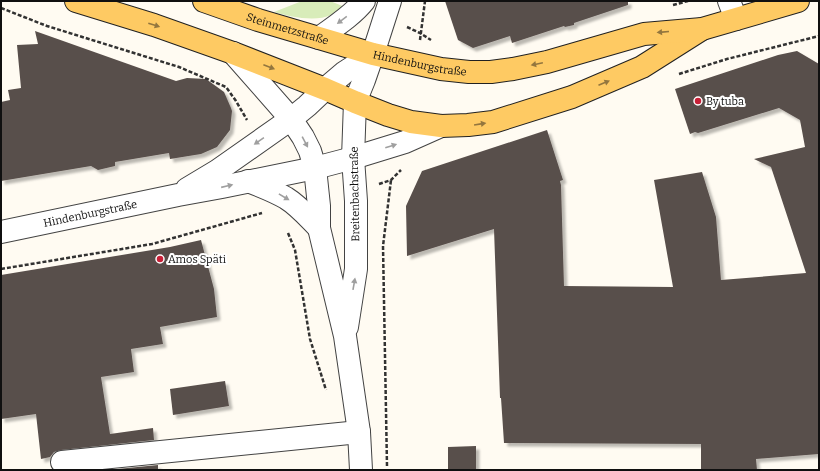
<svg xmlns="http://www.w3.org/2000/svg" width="820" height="471" viewBox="0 0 820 471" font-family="Bitter,serif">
<defs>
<filter id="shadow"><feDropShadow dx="3.5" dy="3.5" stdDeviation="1" flood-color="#0004"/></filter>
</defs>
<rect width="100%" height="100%" fill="#fffbf2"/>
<path fill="#d8ecb9" d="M 302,1 L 330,1 L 345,7 C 341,10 336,13 331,15 C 316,22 290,17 274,12 Z"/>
<g fill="#594f4b" filter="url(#shadow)">
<path d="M 445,1 L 628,1 L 628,5 L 574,23 L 574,25 L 565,27 L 564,26 L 512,43 L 510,36 L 473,48 L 458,40 Z"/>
<path d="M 35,31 L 176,81 L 187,78 L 206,79 L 224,92 L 231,108 L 232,111 L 230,130 L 217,147 L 201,154 L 170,159 L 169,153 L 115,162 L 115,166 L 98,170 L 91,166 L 1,181 L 1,102 L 10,100 L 8,90 L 21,88 L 17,45 L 38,44 Z"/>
<path d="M 797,51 L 819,64 L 819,454 L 756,459 L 757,470 L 701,470 L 701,444 L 504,443 L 501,398 L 500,398 L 494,229 L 407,256 L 406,206 L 422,171 L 547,130 L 563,180 L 560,181 L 561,185 L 564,286 L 673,287 L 654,180 L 702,172 L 716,217 L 721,280 L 806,273 L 771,167 L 754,159 L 805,147 L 800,120 L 779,108 L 698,133 L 695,132 L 690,134 L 675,89 L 778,55 Z"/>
<path d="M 201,240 L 214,289 L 217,317 L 160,327 L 163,344 L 131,349 L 134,372 L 101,377 L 110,434 L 153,428 L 154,440 L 61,450 L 54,452 L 50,457 L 41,459 L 36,414 L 1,419 L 1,275 L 170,247 Z"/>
<path d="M 225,381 L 229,406 L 173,415 L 170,389 Z"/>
<path d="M 476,446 L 476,469 L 448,470 L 448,447 Z"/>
<path d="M 158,465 L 158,470 L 107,470 Z"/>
</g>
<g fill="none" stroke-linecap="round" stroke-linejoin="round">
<g stroke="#434343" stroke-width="24">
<g id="minor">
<path d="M 729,1 L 736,19"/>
<path d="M 319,38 C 334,27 352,16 364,1"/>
<path d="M 233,53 L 291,119 L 303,137 L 310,151 L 315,168 L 319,206 L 319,228 L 345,336 L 359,432 L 361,470"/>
<path d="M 248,181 C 261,186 274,191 286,198 C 299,206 309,218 319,228"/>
<path d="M 187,189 L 217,171 L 291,119 L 307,106 L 325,89 L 345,72 L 373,54"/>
<path id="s1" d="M 1,232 L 178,195 L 222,187 L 315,168 L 353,158 L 405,142 L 441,126"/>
<path d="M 347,327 L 356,269 L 356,201 L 353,158 L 355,102 L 364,80 L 373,54 L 390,1"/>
<path d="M 62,462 L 359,432"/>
</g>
</g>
<g stroke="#212121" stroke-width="24">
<g id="major">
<path d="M 76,1 L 154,25 L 233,53 L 325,89 L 355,102 L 388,115 L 411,122 L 441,126 L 468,125 L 493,122 L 572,97 L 642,67 L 702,29"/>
<path id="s2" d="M 204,1 L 258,20 L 373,54 L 441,69 L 469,72 L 491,72 L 513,69 L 547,62 L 644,34 L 702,29 L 798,1"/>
</g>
</g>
<g stroke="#323232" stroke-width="2.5" stroke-dasharray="4 2" stroke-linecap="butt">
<path d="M 673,5 L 688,1"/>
<path d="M 1,8 L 47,26 L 179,67 L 226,87 L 236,101 L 247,120"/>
<path d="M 407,27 L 420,33 L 431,40"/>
<path d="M 420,40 L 425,1"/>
<path d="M 679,74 L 727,59 L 819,36"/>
<path d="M 379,184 L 391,180 L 401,170"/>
<path d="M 288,233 L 295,250 L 310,339 L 326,390"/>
<path d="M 1,269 L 152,244 L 262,213"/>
<path d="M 387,466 L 383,246 L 391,180"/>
</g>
<use href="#minor" stroke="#fff" stroke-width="22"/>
<use href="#major" stroke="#feca63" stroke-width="22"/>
</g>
<defs><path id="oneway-solid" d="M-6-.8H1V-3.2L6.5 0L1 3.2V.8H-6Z"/></defs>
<g fill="#9f9f9f">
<use href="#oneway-solid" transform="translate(342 20) rotate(143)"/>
<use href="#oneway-solid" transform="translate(259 141) rotate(145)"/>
<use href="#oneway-solid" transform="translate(305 142) rotate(62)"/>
<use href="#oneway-solid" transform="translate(391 146) rotate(-18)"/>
<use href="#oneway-solid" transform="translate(227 186) rotate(-13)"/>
<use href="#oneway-solid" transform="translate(284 197) rotate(31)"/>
<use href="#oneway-solid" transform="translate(354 284) rotate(-80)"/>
</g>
<g fill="#93763e">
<use href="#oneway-solid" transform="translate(154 25) rotate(18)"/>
<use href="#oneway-solid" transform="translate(663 32) rotate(175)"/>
<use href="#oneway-solid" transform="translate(537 64) rotate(168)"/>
<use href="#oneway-solid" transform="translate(269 67) rotate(21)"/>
<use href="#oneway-solid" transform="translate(604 83) rotate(-23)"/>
<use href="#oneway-solid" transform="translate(480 124) rotate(-9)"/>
</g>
<g fill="#c72037" stroke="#fff" stroke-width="1.5">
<circle cx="698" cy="101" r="4"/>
<circle cx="160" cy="259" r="4"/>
</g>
<g text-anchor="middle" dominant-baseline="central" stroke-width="4" stroke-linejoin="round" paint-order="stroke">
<g font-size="11" fill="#101010" stroke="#fff">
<text stroke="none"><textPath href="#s2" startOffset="88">Steinmetzstraße</textPath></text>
<text stroke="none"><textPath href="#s2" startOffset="225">Hindenburgstraße</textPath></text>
<text transform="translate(355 194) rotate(-91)">Breitenbachstraße</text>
<text stroke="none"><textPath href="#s1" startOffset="91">Hindenburgstraße</textPath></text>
</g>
<g font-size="11" fill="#101010" stroke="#fff" text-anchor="start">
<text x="706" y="101">By tuba</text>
<text x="168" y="259">Amos Späti</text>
</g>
</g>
<rect width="820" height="471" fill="none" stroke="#101010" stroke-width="4"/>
</svg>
